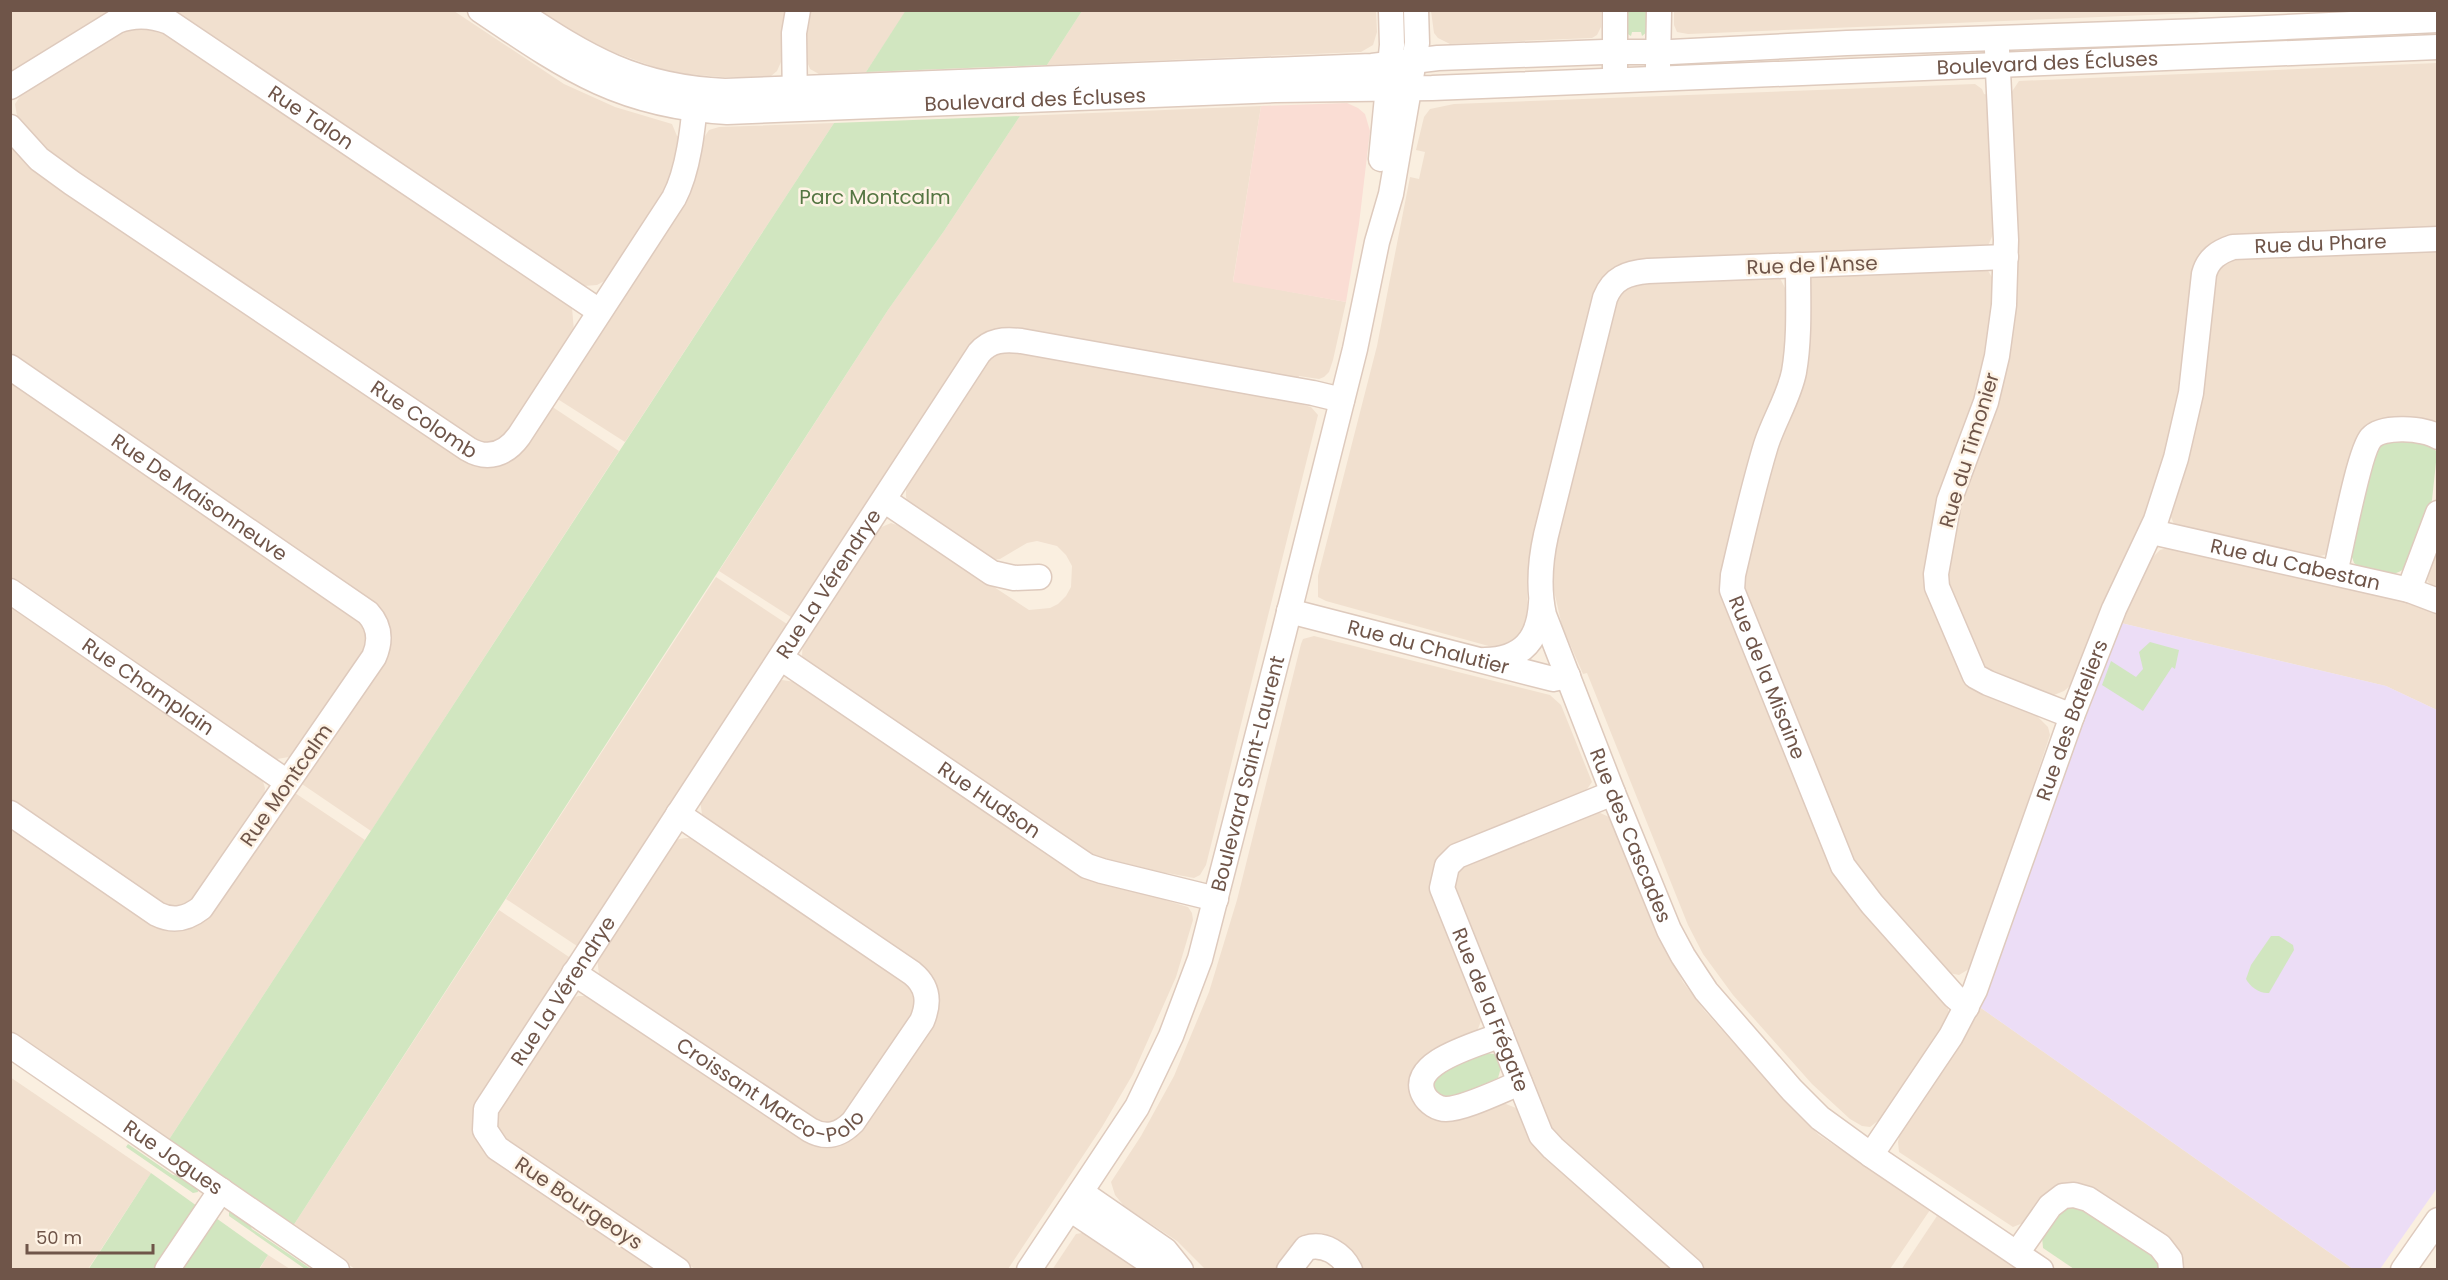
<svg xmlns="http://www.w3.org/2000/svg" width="2448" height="1280" viewBox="0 0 2448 1280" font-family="Poppins,sans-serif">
<rect width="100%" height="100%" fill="#faefe0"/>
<g fill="#f1e0cf">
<path d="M 11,11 L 118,11 L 11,75 Z"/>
<path d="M 167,11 L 454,11 L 564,84 L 615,107 L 672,124 L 677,136 L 681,137 L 673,180 L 608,279 L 597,285 L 584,286 L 576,284 Z"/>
<path d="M 541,11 L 788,11 L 785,63 L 781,62 L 777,71 L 771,76 L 759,77 L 721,77 L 687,74 L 657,68 L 605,49 L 582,38 Z"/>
<path d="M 808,11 L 906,11 L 866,72 L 819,74 L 810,69 L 806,59 L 803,39 Z"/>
<path d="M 1082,11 L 1376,11 L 1377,32 L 1373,45 L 1361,52 L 1047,65 Z"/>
<path d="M 1431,11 L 1601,11 L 1601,27 L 1597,35 L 1592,38 L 1450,44 L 1438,38 L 1434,33 Z"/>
<path d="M 1674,11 L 1674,10 L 2203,11 L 2197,13 L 1688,34 L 1677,32 L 1674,25 Z"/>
<path d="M 127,27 L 160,28 L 566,299 L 572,308 L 574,331 L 507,437 L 482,446 L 55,160 L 18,122 L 15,104 L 23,92 Z"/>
<path d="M 2437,63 L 2437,227 L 2240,235 L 2219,240 L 2210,246 L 2195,263 L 2185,361 L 2176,411 L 2149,507 L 2071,685 L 2064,691 L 2054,695 L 2047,695 L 2000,676 L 1981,665 L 1948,585 L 1947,574 L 1959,502 L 1993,418 L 2005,375 L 2012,330 L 2017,278 L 2017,245 L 2011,93 L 2019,81 Z"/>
<path d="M 1975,84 L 1982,89 L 1984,94 L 1988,95 L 1994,232 L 1987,248 L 1620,266 L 1531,556 L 1527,588 L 1528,629 L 1503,650 L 1326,601 L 1318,597 L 1318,576 L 1377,346 L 1410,177 L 1419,179 L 1425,152 L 1416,150 L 1424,117 L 1430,109 L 1454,104 Z"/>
<path d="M 1261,106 L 1233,281 L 1346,302 L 1333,360 L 1329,372 L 1324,377 L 1319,379 L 1299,376 L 1298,380 L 1010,330 L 794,619 L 719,571 L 888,310 L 944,231 L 1020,116 Z"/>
<path d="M 834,123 L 625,442 L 556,398 L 700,139 L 703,139 L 709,130 L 719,127 Z"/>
<path d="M 10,142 L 470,462 L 551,406 L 619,451 L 371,831 L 299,782 L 389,639 L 11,356 Z"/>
<path d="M 2437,251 L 2437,425 L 2327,554 L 2317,557 L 2180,527 L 2174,524 L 2170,515 L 2197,423 L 2205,381 L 2215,275 L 2223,264 L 2235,259 Z"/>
<path d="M 1987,269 L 1993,279 L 1994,286 L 1987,339 L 1971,413 L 1938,496 L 1925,574 L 1927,593 L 1963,681 L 1982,694 L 2036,715 L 2048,727 L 2050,735 L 1975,960 L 1969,969 L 1959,975 L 1949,973 L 1860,874 L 1845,849 L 1743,596 L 1743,573 L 1807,286 L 1811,278 L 1820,274 Z"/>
<path d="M 1780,278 L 1787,292 L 1788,335 L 1784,369 L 1723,578 L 1838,874 L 1947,1004 L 1949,1013 L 1948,1020 L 1883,1117 L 1870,1127 L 1862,1126 L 1850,1119 L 1812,1084 L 1733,995 L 1703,954 L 1688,925 L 1587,673 L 1583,674 L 1562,626 L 1552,582 L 1550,565 L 1617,293 L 1633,282 Z"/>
<path d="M 1003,349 L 1290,398 L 1289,401 L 1311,407 L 1318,415 L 1206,865 L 1200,875 L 1194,878 L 1167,873 L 1166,877 L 1092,857 L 806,663 L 802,656 L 803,640 L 877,529 L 891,523 L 903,527 L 1029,610 L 1050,608 L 1058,604 L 1066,596 L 1071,587 L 1072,566 L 1066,555 L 1057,546 L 1037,541 L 1027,543 L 1000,559 L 992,560 L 908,504 L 906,497 L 906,483 L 988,357 Z"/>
<path d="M 10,379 L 356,617 L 368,629 L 369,647 L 297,751 L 289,757 L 277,759 L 268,756 L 11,579 Z"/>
<path d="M 2437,537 L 2437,589 L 2428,582 L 2425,575 Z"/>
<path d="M 2167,548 L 2394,598 L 2437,614 L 2437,710 L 2386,686 L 2121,623 L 2128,605 L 2152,558 L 2160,550 Z"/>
<path d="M 716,577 L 790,626 L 580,948 L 506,899 Z"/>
<path d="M 10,602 L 262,778 L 265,788 L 264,798 L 193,902 L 173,910 L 11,802 Z"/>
<path d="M 1314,636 L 1550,695 L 1561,705 L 1592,782 L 1585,792 L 1444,854 L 1481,1021 L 1476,1034 L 1427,1056 L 1501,1102 L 1516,1108 L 1677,1269 L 1360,1269 L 1286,1254 L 1276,1269 L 1205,1269 L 1177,1241 L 1124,1206 L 1115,1195 L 1111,1182 L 1141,1136 L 1174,1076 L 1209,992 L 1237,900 L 1301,644 L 1303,639 Z"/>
<path d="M 782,680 L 795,682 L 1086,875 L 1166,895 L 1165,900 L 1188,907 L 1192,913 L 1193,920 L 1176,977 L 1133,1074 L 1102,1127 L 1008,1269 L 695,1269 L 501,1139 L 495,1130 L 495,1112 L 567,1001 L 578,996 L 591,996 L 824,1145 L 937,992 L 707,822 L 702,814 L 700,801 L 774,684 Z"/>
<path d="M 292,791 L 365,840 L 168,1141 L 11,1033 L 10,825 L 172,929 Z"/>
<path d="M 1596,811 L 1609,817 L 1614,824 L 1665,947 L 1683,982 L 1704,1010 L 1797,1114 L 1819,1135 L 1930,1210 L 1890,1269 L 1705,1269 L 1552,1134 L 1451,887 L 1457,868 Z"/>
<path d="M 685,838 L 696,838 L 912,984 L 918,1005 L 846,1117 L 823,1126 L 604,981 L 599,975 L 597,957 L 675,840 Z"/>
<path d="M 499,910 L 572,959 L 475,1119 L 662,1269 L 355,1269 L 293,1226 Z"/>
<path d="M 1981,1008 L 2353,1269 L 2182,1269 L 2028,1221 L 2013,1227 L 1899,1152 L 1898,1142 L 1900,1132 Z"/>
<path d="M 10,1077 L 151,1173 L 88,1269 L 11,1269 Z"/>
<path d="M 1937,1216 L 2019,1269 L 1901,1270 Z"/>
<path d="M 1088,1232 L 1147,1270 L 1052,1270 L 1076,1234 Z"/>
<path d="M 268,1255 L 290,1269 L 259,1270 Z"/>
</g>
<path fill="#faddd4" d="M 1347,103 L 1358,108 L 1365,114 L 1370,131 L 1359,224 L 1346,302 L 1233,282 L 1261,106 Z"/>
<path fill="#ecddf6" d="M 2121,623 L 2386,686 L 2437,710 L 2437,1188 L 2380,1269 L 2353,1269 L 1981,1008 L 2070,753 Z"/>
<g fill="#d1e6c0">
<path d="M 906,10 L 1082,10 L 1082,11 L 1047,65 L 866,72 Z"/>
<path d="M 1625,11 L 1649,11 L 1647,32 L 1642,36 L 1641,32 L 1632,32 L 1631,36 L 1626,33 Z"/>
<path d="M 1020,116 L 944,231 L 888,310 L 293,1226 L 168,1141 L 834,123 Z"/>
<path d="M 2382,440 C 2399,440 2428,435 2437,453 L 2432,500 L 2408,564 C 2395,582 2376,571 2358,566 L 2354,563 L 2350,551 L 2372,456 Z"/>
<path d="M 2150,642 L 2179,650 L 2175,669 L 2172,667 L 2143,711 L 2102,685 L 2111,661 L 2136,677 L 2143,669 L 2139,652 Z"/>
<path d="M 2271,936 L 2279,936 L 2293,945 L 2294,950 L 2269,993 C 2260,994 2250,987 2246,979 L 2251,965 Z"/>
<path d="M 1486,1053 L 1494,1054 L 1502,1064 L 1498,1078 L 1451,1099 L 1438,1098 L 1431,1081 L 1440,1070 Z"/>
<path d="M 128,1144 L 173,1175 L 179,1176 L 197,1187 L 198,1192 L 193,1193 L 126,1147 Z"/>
<path d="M 151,1173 L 197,1206 L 194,1212 L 155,1269 L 88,1270 Z"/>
<path d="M 2078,1205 L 2157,1257 L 2161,1269 L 2074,1269 L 2043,1248 L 2042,1237 L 2059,1210 Z"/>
<path d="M 229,1212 C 239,1213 248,1221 252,1229 L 311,1269 L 305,1269 L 229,1216 Z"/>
<path d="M 216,1218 L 268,1255 L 259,1269 L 179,1270 Z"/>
</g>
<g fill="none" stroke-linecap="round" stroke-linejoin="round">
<g stroke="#decabd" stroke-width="27">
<g id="minor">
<path id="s1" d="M 480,10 C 566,68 619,106 727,112 L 1275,90 L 1432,88 L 2438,47"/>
<path d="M 516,10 C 588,58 636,87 725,91 L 1372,66 L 1438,58 L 1604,52 L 1671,52 L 1847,43 L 2201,31 L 2438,20"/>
<path d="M 1997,50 L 2006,240 L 2004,305 L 1997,356 L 1986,402 L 1949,501 L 1936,574 L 1937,587 L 1975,676 L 1988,683 L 2072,716"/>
<path d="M 1658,67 L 1659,10"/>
<path d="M 1615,68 L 1615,10"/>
<path id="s2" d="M 10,87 L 117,21 C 135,14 151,15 169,22 L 599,311"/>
<path d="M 795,104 L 794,33 L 798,10"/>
<path id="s3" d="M 10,127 L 39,159 L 72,183 L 468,449 C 488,461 506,454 519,436 L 674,198 C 689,170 693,126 696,95"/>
<path d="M 1381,159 L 1392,45 L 1391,10"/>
<path id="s4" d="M 2006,257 L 1648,271 C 1627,273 1613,278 1605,298 L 1546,535 C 1540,562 1538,588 1544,615 L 1613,793 L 1669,930 L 1683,956 L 1706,991 L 1792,1090 L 1820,1118 L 1871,1155 L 2041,1270"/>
<path id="s5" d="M 1798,265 C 1798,300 1800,338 1794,372 C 1789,397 1774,420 1766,445 C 1753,488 1743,532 1733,575 L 1732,590 L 1843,866 L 1872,904 L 1954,996 L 1967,1007"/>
<path id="s6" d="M 10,367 L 368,613 C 380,626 381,641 374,657 L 201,908 C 187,919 173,922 157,914 L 10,813"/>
<path d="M 884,500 L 992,573 L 1014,578 L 1039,577"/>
<path id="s7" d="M 2152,532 L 2409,590 L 2438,601"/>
<path d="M 2335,573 C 2341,550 2359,451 2371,438 C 2382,425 2424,428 2438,437"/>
<path d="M 2409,590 L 2438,513"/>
<path id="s8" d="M 10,591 L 287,782"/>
<path id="s9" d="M 1289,611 L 1553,679 L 1568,676"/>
<path id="s10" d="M 781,658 L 1087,866 L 1102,871 L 1216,899"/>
<path d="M 1485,660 C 1523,659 1539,639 1541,603"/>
<path id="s11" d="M 1613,793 L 1457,856 L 1447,866 L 1442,888 L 1541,1135 L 1553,1148 L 1691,1270"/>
<path id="s12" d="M 574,973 L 810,1130 C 826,1139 840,1135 853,1122 L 922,1021 C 930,1002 928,986 912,973 L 678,814"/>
<path d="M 1501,1035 C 1480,1044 1406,1062 1424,1095 C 1428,1103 1438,1109 1446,1109 C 1464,1109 1502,1090 1520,1083"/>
<path id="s13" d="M 10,1045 L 337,1270"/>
<path id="s14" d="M 1871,1155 L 1951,1036 L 1975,990 L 2072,716 L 2114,609 L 2156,520 L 2176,458 L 2191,393 L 2204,274 C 2208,259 2218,252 2233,247 L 2438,239"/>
<path d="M 1081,1192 L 1165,1250 L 1181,1270"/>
<path d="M 1070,1209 L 1155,1266 L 1163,1270"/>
<path d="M 2017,1253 L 2050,1206 L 2063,1196 L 2074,1195 L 2088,1199 L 2160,1246 L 2170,1259 L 2171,1270"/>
<path d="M 167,1270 L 221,1190"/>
<path id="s15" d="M 678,1270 L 497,1148 L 485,1130 L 486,1109 L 979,353 C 990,340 1004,339 1021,341 L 1313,393 L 1342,400"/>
<path id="s16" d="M 1029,1270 L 1137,1107 L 1171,1036 L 1200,959 L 1283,636 L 1355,349 L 1377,242 L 1391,194 L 1417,43 L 1416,10"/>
<path d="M 1289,1270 L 1306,1248 C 1324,1242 1342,1254 1350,1270"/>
<path d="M 2403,1270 L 2438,1220"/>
</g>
</g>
<use href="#minor" stroke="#fff" stroke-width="24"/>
</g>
<g text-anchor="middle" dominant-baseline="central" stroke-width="5" stroke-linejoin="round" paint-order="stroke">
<g font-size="20" fill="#6f5549" stroke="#fef3e5">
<text stroke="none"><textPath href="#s1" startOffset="1593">Boulevard des Écluses</textPath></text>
<text stroke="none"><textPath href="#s1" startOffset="580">Boulevard des Écluses</textPath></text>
<text stroke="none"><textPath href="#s2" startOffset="350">Rue Talon</textPath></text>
<text stroke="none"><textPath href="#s14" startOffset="1080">Rue du Phare</textPath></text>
<text transform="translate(1812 265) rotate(-2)">Rue de l'Anse</text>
<text stroke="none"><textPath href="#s3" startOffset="508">Rue Colomb</textPath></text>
<text transform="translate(1969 450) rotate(-73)">Rue du Timonier</text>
<text stroke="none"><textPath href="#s6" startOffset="230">Rue De Maisonneuve</textPath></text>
<text stroke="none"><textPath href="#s7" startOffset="147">Rue du Cabestan</textPath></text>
<text stroke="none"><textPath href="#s15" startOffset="888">Rue La Vérendrye</textPath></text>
<text stroke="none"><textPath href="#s9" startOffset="144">Rue du Chalutier</textPath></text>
<text stroke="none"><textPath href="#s5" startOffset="429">Rue de la Misaine</textPath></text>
<text stroke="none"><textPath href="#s8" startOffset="168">Rue Champlain</textPath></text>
<text stroke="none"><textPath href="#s14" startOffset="482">Rue des Bateliers</textPath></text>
<text stroke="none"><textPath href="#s16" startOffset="548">Boulevard Saint-Laurent</textPath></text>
<text transform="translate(286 785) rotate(-55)">Rue Montcalm</text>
<text stroke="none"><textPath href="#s10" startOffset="252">Rue Hudson</textPath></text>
<text stroke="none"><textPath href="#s4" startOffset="974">Rue des Cascades</textPath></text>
<text stroke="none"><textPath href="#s15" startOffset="402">Rue La Vérendrye</textPath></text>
<text stroke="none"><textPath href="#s11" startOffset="336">Rue de la Frégate</textPath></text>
<text stroke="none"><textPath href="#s12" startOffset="234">Croissant Marco-Polo</textPath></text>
<text stroke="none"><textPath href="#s13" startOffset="198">Rue Jogues</textPath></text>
<text transform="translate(579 1203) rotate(34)">Rue Bourgeoys</text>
</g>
<g font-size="20" fill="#547542" stroke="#fef3e5">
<text x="875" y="197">Parc Montcalm</text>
</g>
</g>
<rect width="2448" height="1280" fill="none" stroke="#6f5549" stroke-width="24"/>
<path d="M27 1244v9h126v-9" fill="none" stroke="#6f5549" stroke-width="3"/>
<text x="36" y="1244" font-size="18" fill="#6f5549" stroke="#fef3e5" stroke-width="4.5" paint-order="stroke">50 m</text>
</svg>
